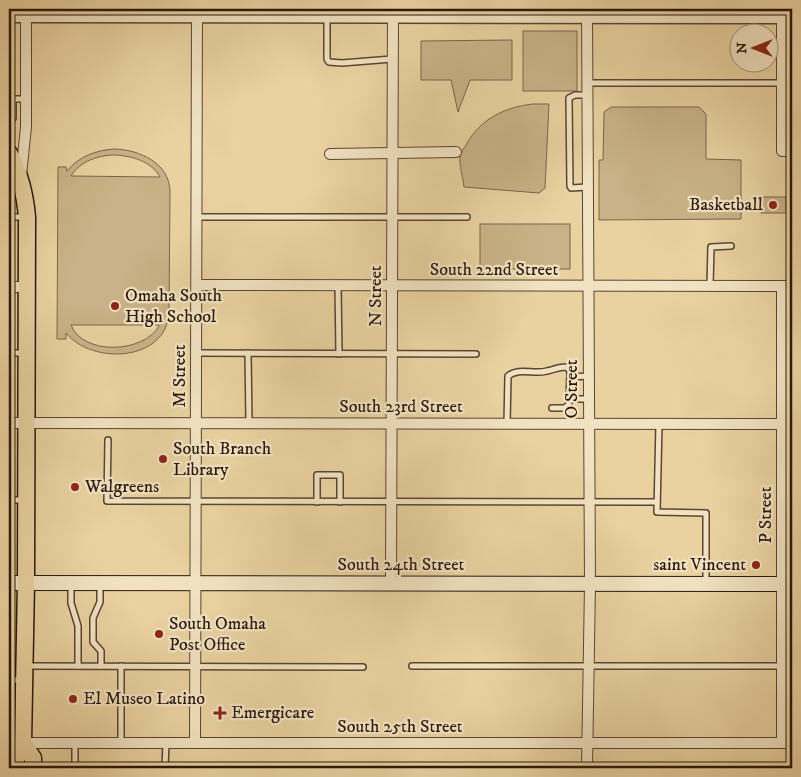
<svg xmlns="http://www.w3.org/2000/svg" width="801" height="777" viewBox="0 0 801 777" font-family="'IM FELL DW Pica',serif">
<rect width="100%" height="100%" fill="#e9d2a0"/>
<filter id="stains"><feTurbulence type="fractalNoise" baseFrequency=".004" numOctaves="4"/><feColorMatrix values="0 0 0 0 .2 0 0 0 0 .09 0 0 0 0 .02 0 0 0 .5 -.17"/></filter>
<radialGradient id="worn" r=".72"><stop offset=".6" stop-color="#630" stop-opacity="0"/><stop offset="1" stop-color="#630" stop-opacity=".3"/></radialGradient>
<g fill="#c9b287" stroke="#7a654a" fill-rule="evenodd">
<rect x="523" y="31" width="54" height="60"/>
<path d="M 512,40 L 512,80 L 470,80 L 458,112 L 451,80 L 421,80 L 421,41 Z"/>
<path d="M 533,104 L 549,104 L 545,188 L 539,193 L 464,187 C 463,178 459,165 460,156 C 461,152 464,148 466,145 C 480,119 505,107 533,104 Z"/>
<path d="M 611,107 L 699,107 L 706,114 L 706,159 L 741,160 L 741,219 L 599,220 L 599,160 L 603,160 L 604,112 Z"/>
<path d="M 115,149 C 140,150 169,163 170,191 L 169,313 C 166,362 92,365 66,333 L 66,339 L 57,339 L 58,167 L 66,167 L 67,171 C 79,156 97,150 115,149 ZM 115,155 C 132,156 151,161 160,177 L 71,176 C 80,161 99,155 115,155 ZM 71,325 L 159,325 L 159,326 C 144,353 83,356 71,325 Z"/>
<rect x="761" y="197" width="25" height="16"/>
<rect x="480" y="224" width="90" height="45"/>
</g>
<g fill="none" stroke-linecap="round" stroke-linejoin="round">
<g stroke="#5a4632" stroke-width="8">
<g id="service">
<path d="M 327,18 L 327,59 L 329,62 L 342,63 L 392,59"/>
<path d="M 588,83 L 792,83"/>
<path d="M 587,95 L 575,95 L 569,98 L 570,186 L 571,188 L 587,187"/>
<path d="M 9,99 L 26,99"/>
<path d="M 13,99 L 13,118"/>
<path d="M 9,217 L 26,217"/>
<path d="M 197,217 L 467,217"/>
<path d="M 710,285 L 711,247 L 731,246"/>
<path d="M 338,286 L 339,354"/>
<path d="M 9,353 L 23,353"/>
<path d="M 197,353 L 476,354"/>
<path d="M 248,353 L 249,423"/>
<path d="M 782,354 L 792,354"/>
<path d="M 570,377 L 589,376"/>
<path d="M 570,399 L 589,399"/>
<path d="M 507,423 L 508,376 C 519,367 534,375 547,371 C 557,369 556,367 567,367 L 570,371 L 569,404 L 565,408 L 552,408"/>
<path d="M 659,423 L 657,512 L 706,513 L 706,583"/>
<path d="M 108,440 L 107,501 L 657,502"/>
<path d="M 9,500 L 23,500"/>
<path d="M 317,502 L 317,475 L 340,475 L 340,502"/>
<path d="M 782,502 L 792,502"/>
<path d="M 782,547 L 792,548"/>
<path d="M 71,584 L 71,603 L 78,626 L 78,666"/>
<path d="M 100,584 L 100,602 L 93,618 L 93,642 L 101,651 L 101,666"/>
<path d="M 26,666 L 363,667"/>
<path d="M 121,666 L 121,743"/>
<path d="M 412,666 L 792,666"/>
<path d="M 9,680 L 22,680"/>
<path d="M 75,768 L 75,743"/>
<path d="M 165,768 L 166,743"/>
</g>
</g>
<g stroke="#5a4632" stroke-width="12">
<g id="minor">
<path d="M 782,9 L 782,151 L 792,151"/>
<path d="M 330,154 L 456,152"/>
<path d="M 21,175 L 26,127 L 26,16"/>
<path d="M 197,285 L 792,286"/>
<path d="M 782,286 L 782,743"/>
<path d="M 9,287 L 28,287"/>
<path d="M 9,423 L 792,424"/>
<path d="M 391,584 L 393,9"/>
<path d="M 9,743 L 792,743"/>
<path d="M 195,743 L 197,9"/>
<path d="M 587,768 L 590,584 L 587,9"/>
</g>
</g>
<g stroke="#5a4632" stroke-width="15">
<path id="tertiary" d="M 9,16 L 792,17"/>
</g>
<g stroke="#2a180e" stroke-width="16">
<path id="secondary" d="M 9,583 L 792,584"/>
</g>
<g stroke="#2a180e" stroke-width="19">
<g id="primary">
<path d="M 9,153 C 20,173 25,194 27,217 L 26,583 L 23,743 L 16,760 L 16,768"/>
<path d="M 23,743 L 33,758 L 33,768"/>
</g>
</g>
<use href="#service" stroke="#f1e2c1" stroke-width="5"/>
<use href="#minor" stroke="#f1e2c1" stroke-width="10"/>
<use href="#tertiary" stroke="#f1e2c1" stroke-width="12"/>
<use href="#secondary" stroke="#f1e2c1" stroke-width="14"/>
<use href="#primary" stroke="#e9d2a0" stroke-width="16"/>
</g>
<g fill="#8f2418" stroke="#f1e2c1" stroke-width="2">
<circle cx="773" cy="205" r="5"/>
<circle cx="115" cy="306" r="5"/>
<circle cx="163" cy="459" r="5"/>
<circle cx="75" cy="487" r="5"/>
<circle cx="756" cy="565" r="5"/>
<circle cx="159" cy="634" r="5"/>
<circle cx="73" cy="699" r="5"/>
<path d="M217.5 705.5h5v5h5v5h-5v5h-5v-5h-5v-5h5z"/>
</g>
<g text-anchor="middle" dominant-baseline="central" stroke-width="4.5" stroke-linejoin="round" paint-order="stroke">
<g font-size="18" fill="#2a180e" stroke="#f1e2c1" text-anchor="start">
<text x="763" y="205" text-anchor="end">Basketball</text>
<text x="125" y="296">Omaha South<tspan x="125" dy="21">High School</tspan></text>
<text x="173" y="449">South Branch<tspan x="173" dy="21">Library</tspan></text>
<text x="85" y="487">Walgreens</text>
<text x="746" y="565" text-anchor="end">saint Vincent</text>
<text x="169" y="624">South Omaha<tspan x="169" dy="21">Post Office</tspan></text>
<text x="83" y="699">El Museo Latino</text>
<text x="231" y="713">Emergicare</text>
</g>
<g font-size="18" fill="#2a180e" stroke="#f1e2c1">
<text x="494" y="270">South 22nd Street</text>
<text transform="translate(376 296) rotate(-90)">N Street</text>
<text transform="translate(180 376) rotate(-90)">M Street</text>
<text transform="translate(572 389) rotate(-90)">O Street</text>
<text x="401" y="407">South 23rd Street</text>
<text transform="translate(766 515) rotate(-90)">P Street</text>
<text x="401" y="565">South 24th Street</text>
<text x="400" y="727">South 25th Street</text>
</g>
</g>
<rect width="801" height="777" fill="none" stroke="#e9d2a0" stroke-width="30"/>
<rect x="10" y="10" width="781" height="757" fill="none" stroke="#2a180e" stroke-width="2.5"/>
<rect x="15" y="15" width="771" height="747" fill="none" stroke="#2a180e"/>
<g transform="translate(754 48) rotate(270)"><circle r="24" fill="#f1e2c1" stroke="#a19179"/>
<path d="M0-4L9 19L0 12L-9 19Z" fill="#8f2418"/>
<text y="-8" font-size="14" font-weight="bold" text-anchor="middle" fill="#2a180e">N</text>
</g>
<rect width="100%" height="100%" filter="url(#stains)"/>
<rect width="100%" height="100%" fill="url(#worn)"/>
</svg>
